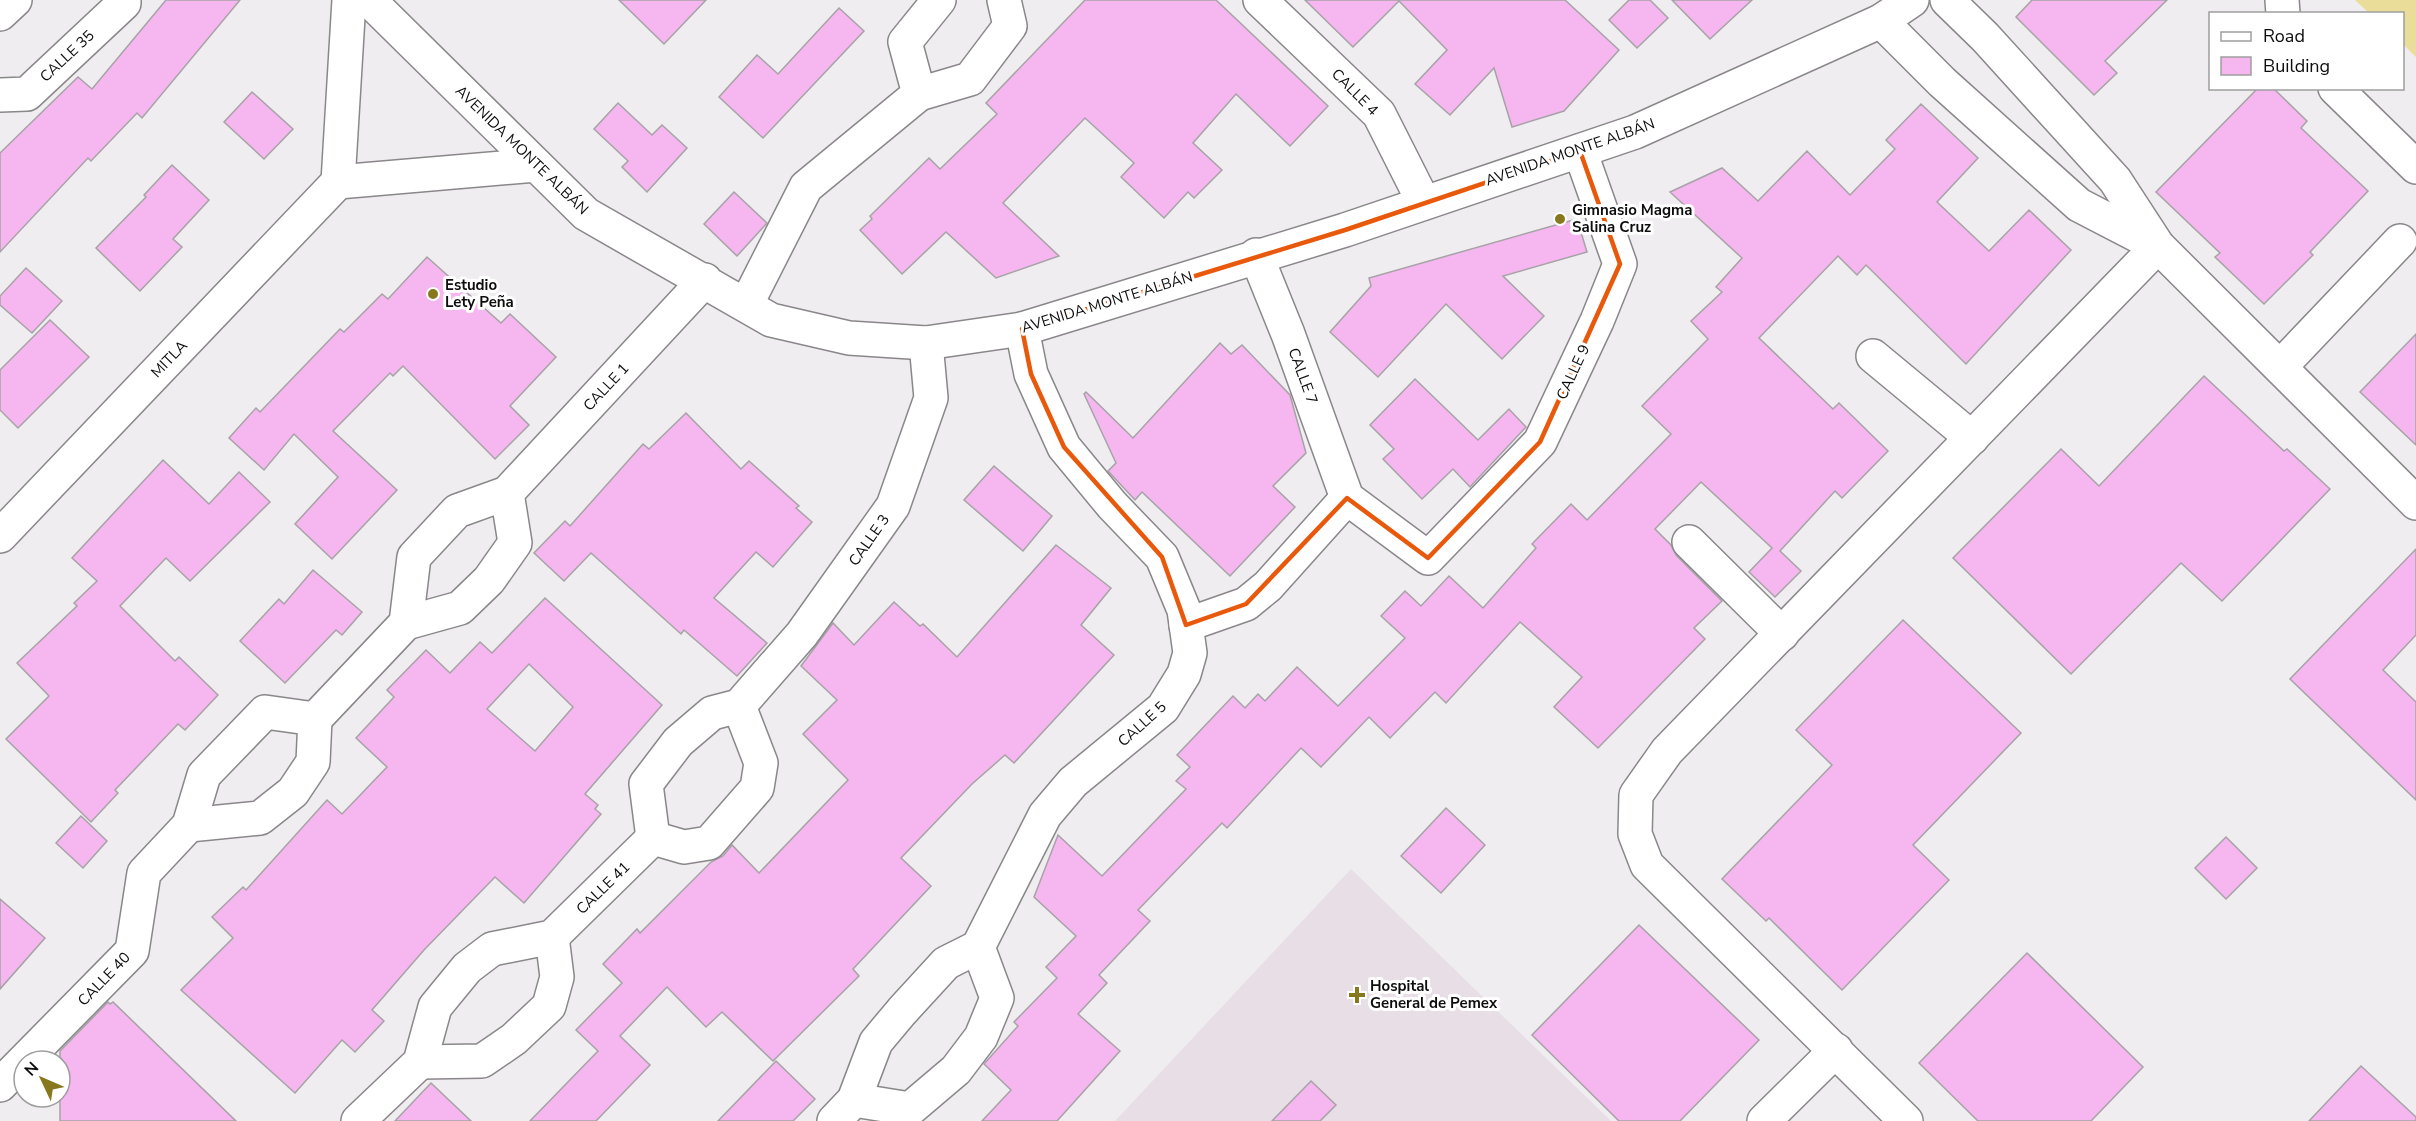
<svg xmlns="http://www.w3.org/2000/svg" width="2416" height="1121" viewBox="0 0 2416 1121" font-family="'Nunito Sans',sans-serif">
<rect width="100%" height="100%" fill="#f0edf0"/>
<path fill="#e7dee6" d="M 1351,869 L 1611,1121 L 1115,1121 Z"/>
<path fill="#e9dd99" d="M 2355,0 L 2416,0 L 2416,57 L 2403,44 L 2402,14 L 2369,13 Z"/>
<g fill="#f6b6ef" stroke="#a6a3a6" stroke-width="1.5" fill-rule="evenodd">
<path d="M 166,0 L 240,0 L 142,118 L 137,113 L 91,161 L 88,158 L 0,252 L 0,153 L 78,77 L 92,89 Z"/>
<path d="M 619,0 L 706,0 L 664,44 Z"/>
<path d="M 1085,0 L 1216,0 L 1328,106 L 1290,146 L 1236,94 L 1193,143 L 1222,170 L 1194,198 L 1188,192 L 1164,218 L 1121,177 L 1134,163 L 1085,118 L 1003,203 L 1059,256 L 996,278 L 946,232 L 902,274 L 860,230 L 872,219 L 870,216 L 929,158 L 940,169 L 997,114 L 986,103 Z"/>
<path d="M 1305,0 L 1565,0 L 1619,50 L 1564,111 L 1512,127 L 1494,68 L 1450,115 L 1415,84 L 1447,50 L 1399,1 L 1353,47 Z"/>
<path d="M 1629,0 L 1650,0 L 1668,18 L 1637,48 L 1609,20 Z"/>
<path d="M 1672,0 L 1752,0 L 1710,39 Z"/>
<path d="M 2032,0 L 2167,0 L 2105,61 L 2117,73 L 2094,95 L 2016,17 Z"/>
<path d="M 839,8 L 864,31 L 763,138 L 719,97 L 757,55 L 778,74 Z"/>
<path d="M 2258,88 L 2273,88 L 2307,121 L 2301,128 L 2368,191 L 2310,252 L 2313,255 L 2264,304 L 2215,257 L 2220,253 L 2156,192 Z"/>
<path d="M 252,92 L 293,129 L 264,159 L 224,122 Z"/>
<path d="M 618,103 L 652,135 L 662,125 L 687,148 L 647,192 L 622,167 L 628,161 L 594,129 Z"/>
<path d="M 1921,104 L 1978,158 L 1937,202 L 1989,251 L 2029,210 L 2071,250 L 1966,364 L 1866,265 L 1857,275 L 1838,256 L 1759,338 L 1833,409 L 1839,403 L 1888,451 L 1842,498 L 1835,491 L 1780,551 L 1801,571 L 1775,597 L 1749,572 L 1772,548 L 1701,482 L 1655,529 L 1671,545 L 1676,555 L 1722,601 L 1694,628 L 1705,639 L 1598,748 L 1554,707 L 1582,677 L 1520,622 L 1446,703 L 1435,692 L 1390,738 L 1369,717 L 1321,767 L 1301,748 L 1227,828 L 1222,823 L 1138,910 L 1150,921 L 1099,975 L 1107,983 L 1078,1014 L 1120,1051 L 1057,1121 L 982,1121 L 1011,1090 L 984,1064 L 1018,1026 L 1014,1022 L 1057,978 L 1046,967 L 1076,936 L 1034,897 L 1058,835 L 1102,876 L 1186,789 L 1176,781 L 1190,767 L 1177,755 L 1233,696 L 1245,708 L 1258,694 L 1265,701 L 1297,667 L 1338,706 L 1405,638 L 1381,616 L 1405,591 L 1421,606 L 1449,576 L 1483,608 L 1536,548 L 1532,544 L 1571,504 L 1587,520 L 1671,434 L 1642,406 L 1708,339 L 1691,321 L 1722,292 L 1716,287 L 1742,258 L 1670,192 L 1722,168 L 1758,201 L 1807,151 L 1850,195 L 1895,149 L 1886,140 Z"/>
<path d="M 172,165 L 209,200 L 173,239 L 182,247 L 140,291 L 96,248 L 146,197 L 144,195 Z"/>
<path d="M 734,192 L 767,223 L 737,256 L 704,224 Z"/>
<path d="M 1577,219 L 1587,252 L 1503,276 L 1544,316 L 1502,359 L 1446,304 L 1378,377 L 1330,332 L 1371,286 L 1369,278 Z"/>
<path d="M 427,257 L 501,323 L 510,314 L 556,357 L 510,406 L 529,425 L 495,459 L 403,366 L 393,376 L 390,373 L 333,431 L 397,490 L 332,559 L 295,524 L 338,477 L 294,434 L 264,470 L 229,438 L 256,408 L 260,412 L 340,329 L 344,332 L 382,294 L 388,299 Z"/>
<path d="M 26,268 L 62,301 L 32,333 L 0,305 L 0,296 Z"/>
<path d="M 50,320 L 89,357 L 18,428 L 0,410 L 0,370 Z"/>
<path d="M 2416,334 L 2416,445 L 2360,392 Z"/>
<path d="M 1220,343 L 1231,354 L 1242,345 L 1290,395 L 1306,453 L 1273,486 L 1295,507 L 1230,576 L 1142,492 L 1135,500 L 1108,471 L 1116,463 L 1084,394 L 1086,392 L 1133,438 Z"/>
<path d="M 2204,376 L 2284,451 L 2287,449 L 2330,489 L 2222,601 L 2181,563 L 2071,674 L 1953,558 L 2061,449 L 2099,486 Z"/>
<path d="M 1415,379 L 1478,440 L 1509,409 L 1526,427 L 1470,487 L 1453,469 L 1422,499 L 1383,459 L 1394,449 L 1370,425 Z"/>
<path d="M 686,413 L 741,469 L 749,461 L 799,506 L 796,508 L 812,522 L 773,567 L 756,552 L 714,598 L 767,643 L 737,676 L 684,630 L 681,634 L 591,553 L 564,581 L 534,553 L 565,521 L 570,526 L 643,444 L 649,449 Z"/>
<path d="M 163,460 L 209,504 L 239,472 L 270,502 L 190,581 L 166,558 L 120,606 L 175,661 L 179,657 L 218,695 L 185,730 L 178,724 L 115,790 L 118,793 L 91,822 L 6,739 L 49,696 L 17,663 L 77,606 L 74,603 L 97,581 L 72,558 Z"/>
<path d="M 994,466 L 1052,516 L 1023,551 L 964,500 Z"/>
<path d="M 1056,545 L 1111,588 L 1081,625 L 1114,655 L 1014,763 L 1005,755 L 972,784 L 901,858 L 931,886 L 853,969 L 859,976 L 773,1061 L 722,1012 L 706,1027 L 667,987 L 620,1036 L 650,1065 L 596,1121 L 530,1121 L 598,1051 L 576,1030 L 622,983 L 603,964 L 637,929 L 640,933 L 711,862 L 723,856 L 732,845 L 759,873 L 848,780 L 803,734 L 837,700 L 801,666 L 833,623 L 854,645 L 894,602 L 920,626 L 923,624 L 957,657 Z"/>
<path d="M 2416,549 L 2416,635 L 2383,670 L 2416,702 L 2416,800 L 2290,679 Z"/>
<path d="M 313,570 L 362,612 L 342,635 L 336,630 L 285,683 L 240,641 L 279,599 L 284,604 Z"/>
<path d="M 545,598 L 662,705 L 585,794 L 598,805 L 595,809 L 601,814 L 524,903 L 495,877 L 424,950 L 372,1010 L 384,1021 L 355,1052 L 342,1040 L 295,1093 L 181,990 L 233,938 L 212,917 L 243,887 L 246,890 L 327,800 L 342,814 L 387,767 L 356,738 L 394,697 L 387,690 L 426,650 L 450,673 L 480,642 L 492,653 ZM 529,664 L 573,707 L 535,751 L 487,709 Z"/>
<path d="M 1903,620 L 2021,733 L 1913,845 L 1949,880 L 1842,990 L 1769,918 L 1766,921 L 1722,879 L 1832,765 L 1796,730 Z"/>
<path d="M 1446,808 L 1485,845 L 1441,893 L 1401,856 Z"/>
<path d="M 81,816 L 107,841 L 83,868 L 56,843 Z"/>
<path d="M 2226,837 L 2257,868 L 2226,899 L 2195,868 Z"/>
<path d="M 0,899 L 45,938 L 0,989 Z"/>
<path d="M 1639,925 L 1759,1040 L 1680,1121 L 1619,1121 L 1532,1035 Z"/>
<path d="M 2027,953 L 2143,1067 L 2091,1121 L 1978,1121 L 1919,1063 Z"/>
<path d="M 108,1002 L 110,1004 L 113,1002 L 236,1121 L 60,1121 L 60,1051 Z"/>
<path d="M 776,1061 L 815,1099 L 793,1121 L 718,1121 Z"/>
<path d="M 2361,1066 L 2416,1117 L 2416,1121 L 2309,1121 Z"/>
<path d="M 1311,1081 L 1336,1105 L 1320,1121 L 1272,1121 Z"/>
<path d="M 431,1083 L 471,1121 L 395,1121 Z"/>
</g>
<g fill="none" stroke-linecap="round" stroke-linejoin="round">
<g stroke="#8a878a" stroke-width="36">
<g id="minor">
<path d="M 369,0 L 586,214 L 771,320 L 849,338 L 926,343 L 1022,329 L 1345,230 L 1635,132 L 1881,21 L 1912,0"/>
<path d="M 1260,0 L 1379,114 L 1424,203"/>
<path d="M 1947,0 L 1985,37 L 2115,180 L 2158,246 L 2416,503"/>
<path d="M 2282,0 L 2283,14"/>
<path d="M 0,14 L 15,0"/>
<path d="M 1881,21 L 1942,82 L 2079,205 L 2156,245"/>
<path d="M 2335,88 L 2416,167"/>
<path d="M 919,94 L 970,79 L 1010,26 L 1004,0"/>
<path d="M 0,95 L 27,94 L 124,3 L 124,0"/>
<path d="M 338,182 L 536,165"/>
<path d="M 1256,255 L 1288,334 L 1347,498 L 1428,558 L 1540,442 L 1597,321 L 1620,264 L 1580,151"/>
<path d="M 746,305 L 806,187 L 919,94 L 905,42 L 939,0"/>
<path d="M 1873,356 L 1972,438"/>
<path d="M 2280,367 L 2400,241"/>
<path d="M 0,536 L 338,182 L 349,0"/>
<path d="M 1689,542 L 1782,634"/>
<path d="M 406,623 L 460,608 L 489,580 L 515,543 L 507,493"/>
<path d="M 1186,625 L 1246,604 L 1268,586 L 1347,498"/>
<path d="M 189,825 L 260,818 L 293,792 L 313,762 L 315,719"/>
<path d="M 653,838 L 646,784 L 678,742 L 712,713 L 739,706 L 802,634 L 893,506 L 931,398 L 926,343"/>
<path d="M 653,838 L 684,847 L 709,843 L 757,788 L 761,763 L 739,706"/>
<path d="M 420,1062 L 482,1061 L 514,1039 L 549,1006 L 557,977 L 552,937"/>
<path d="M 0,1085 L 132,951 L 144,873 L 189,825 L 204,775 L 265,712 L 315,719 L 406,623 L 414,557 L 457,511 L 507,493 L 705,280"/>
<path d="M 854,1100 L 910,1109 L 956,1070 L 981,1037 L 997,998 L 978,947"/>
<path d="M 358,1121 L 420,1062 L 435,1007 L 467,968 L 492,949 L 552,937 L 653,838"/>
<path d="M 834,1121 L 854,1100 L 876,1042 L 902,1011 L 946,963 L 978,947 L 1045,815 L 1073,782 L 1163,708 L 1184,674 L 1190,653 L 1184,610 L 1162,557 L 1112,505 L 1064,447 L 1031,374 L 1022,329"/>
<path d="M 1764,1121 L 1836,1050"/>
<path d="M 1906,1121 L 1647,865 L 1635,834 L 1636,795 L 1667,751 L 2158,246"/>
</g>
</g>
<use href="#minor" stroke="#fff" stroke-width="33"/>
</g>
<path fill="none" stroke="#e8590c" stroke-width="4.5" stroke-linejoin="round" d="M 1580,151 L 1620,264 L 1540,442 L 1428,558 L 1347,498 L 1246,604 L 1186,625 L 1162,557 L 1064,447 L 1031,374 L 1022,329 L 1345,230 Z"/>
<g fill="#87781d" stroke="#fff" stroke-width="2">
<circle cx="1560" cy="219" r="6"/>
<circle cx="433" cy="294" r="6"/>
<path d="M1354 986h6v6h6v6h-6v6h-6v-6h-6v-6h6z"/>
</g>
<g text-anchor="middle" dominant-baseline="central" stroke-width="6" stroke-linejoin="round" paint-order="stroke">
<g font-size="15" fill="#0e0d0e" stroke="#fff">
<text transform="translate(67 56) rotate(-43)">CALLE 35</text>
<text transform="translate(1355 92) rotate(45)">CALLE 4</text>
<text transform="translate(522 150) rotate(44)">AVENIDA MONTE ALBÁN</text>
<text transform="translate(1570 152) rotate(-19)">AVENIDA MONTE ALBÁN</text>
<text transform="translate(1107 302) rotate(-17)">AVENIDA MONTE ALBÁN</text>
<text transform="translate(169 359) rotate(-46)">MITLA</text>
<text transform="translate(1573 372) rotate(-65)">CALLE 9</text>
<text transform="translate(1303 376) rotate(70)">CALLE 7</text>
<text transform="translate(606 387) rotate(-47)">CALLE 1</text>
<text transform="translate(869 540) rotate(-55)">CALLE 3</text>
<text transform="translate(1142 724) rotate(-42)">CALLE 5</text>
<text transform="translate(603 888) rotate(-44)">CALLE 41</text>
<text transform="translate(104 979) rotate(-46)">CALLE 40</text>
</g>
<g font-size="15" font-weight="bold" fill="#0e0d0e" stroke="#fff" text-anchor="start">
<text x="1572" y="210">Gimnasio Magma<tspan x="1572" dy="17">Salina Cruz</tspan></text>
<text x="445" y="285">Estudio<tspan x="445" dy="17">Lety Peña</tspan></text>
<text x="1370" y="986">Hospital<tspan x="1370" dy="17">General de Pemex</tspan></text>
</g>
</g>
<rect x="2209" y="12" width="195" height="78" fill="#ffffff" stroke="#9f9e9f" stroke-width="1.5"/>
<rect x="2221" y="32" width="30" height="9" fill="#ffffff" stroke="#9f9e9f" stroke-width="1.5"/>
<text x="2263" y="42" font-size="18" fill="#0e0d0e">Road</text>
<rect x="2221" y="57" width="30" height="18" fill="#f6b6ef" stroke="#9f9e9f" stroke-width="1.5"/>
<text x="2263" y="72" font-size="18" fill="#0e0d0e">Building</text>
<g transform="translate(42 1079) rotate(314)"><circle r="28" fill="#ffffff" stroke="#9f9e9f" stroke-width="1.5"/>
<path d="M0-4.5L10 22L0 15L-10 22Z" fill="#87781d"/>
<text y="-9" font-size="16" font-weight="bold" text-anchor="middle" fill="#0e0d0e">N</text>
</g>
</svg>
